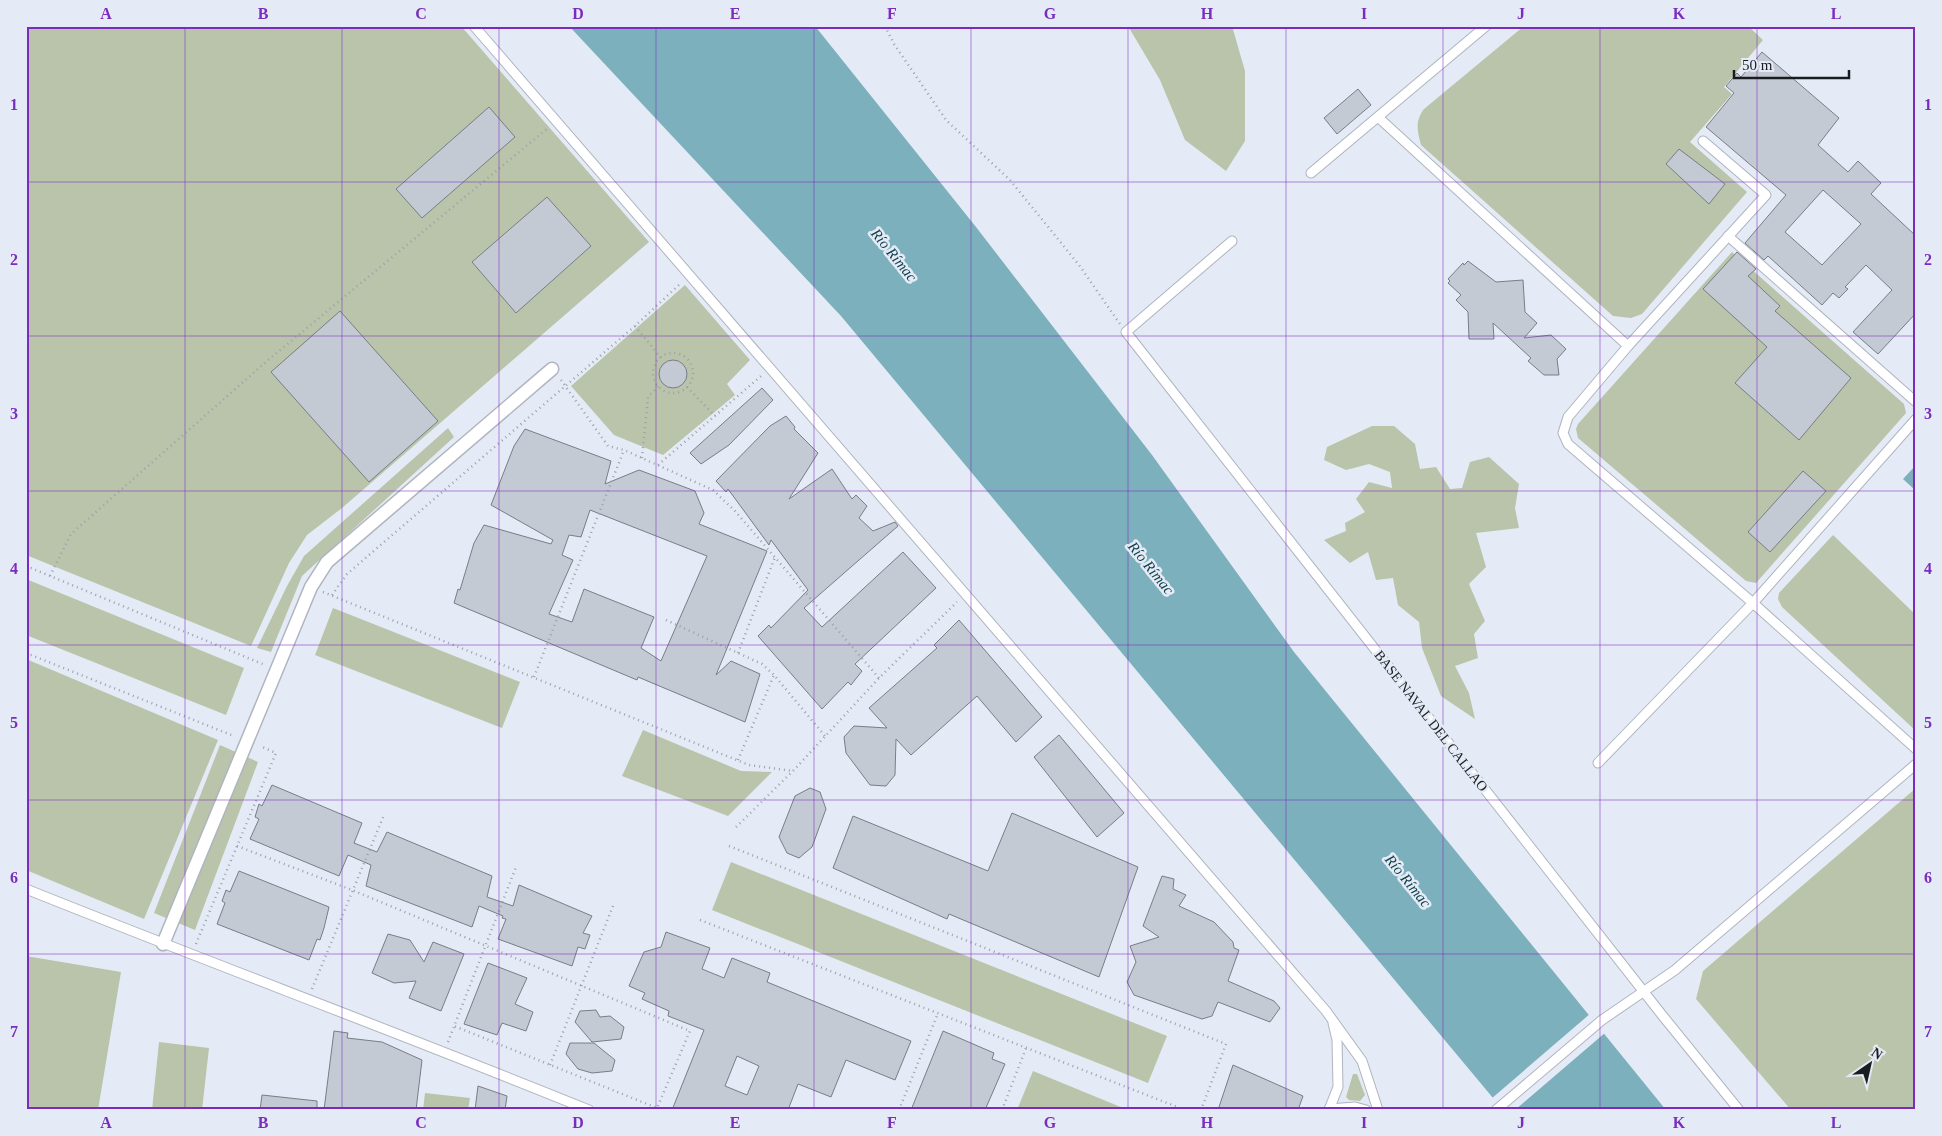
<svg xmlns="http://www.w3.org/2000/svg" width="1942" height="1136" viewBox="0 0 1942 1136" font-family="'Times New Roman',serif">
<rect width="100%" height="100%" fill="#e5ebf6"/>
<g fill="#b9c4aa">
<path d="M 26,26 L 461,26 L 649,242 L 342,508 L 307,535 L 289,563 L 251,646 L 26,555 Z"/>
<path d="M 1128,26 L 1232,26 L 1245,71 L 1245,141 L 1226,171 L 1185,140 L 1160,80 Z"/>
<path d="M 1524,26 L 1748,26 L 1763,40 L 1724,87 L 1732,94 L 1690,142 L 1747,192 L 1642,314 L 1631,318 L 1613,316 L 1421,145 C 1417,130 1415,121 1424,109 Z"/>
<path d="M 1732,252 L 1904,404 L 1906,413 L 1756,583 L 1746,581 L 1578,438 L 1576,429 L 1578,424 Z"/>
<path d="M 685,285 L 750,360 L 727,384 L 735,395 L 663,455 L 614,435 L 571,386 Z"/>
<path d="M 1372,426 L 1394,426 L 1415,444 L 1420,469 L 1436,467 L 1450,489 L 1462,488 L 1470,462 L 1489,457 L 1519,484 L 1515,508 L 1519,528 L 1476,533 L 1486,567 L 1469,584 L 1485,621 L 1474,634 L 1478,658 L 1455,666 L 1469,693 L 1475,719 L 1441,696 L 1422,648 L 1419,622 L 1398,605 L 1393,578 L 1376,580 L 1368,552 L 1350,563 L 1324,540 L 1346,531 L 1345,523 L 1365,512 L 1356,499 L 1369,482 L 1392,488 L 1390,472 L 1369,464 L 1346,470 L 1324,460 L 1327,447 Z"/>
<path d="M 448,428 L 454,437 L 302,576 L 271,652 L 257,648 L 287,586 L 304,556 Z"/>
<path d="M 1833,535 L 1916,615 L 1916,731 L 1782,607 L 1778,599 L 1779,593 Z"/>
<path d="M 26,579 L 244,668 L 226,715 L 26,635 Z"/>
<path d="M 333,608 L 520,682 L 502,728 L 315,655 Z"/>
<path d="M 26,659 L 218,740 L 144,919 L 26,870 Z"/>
<path d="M 643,730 L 741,771 L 772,772 L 728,816 L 622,776 Z"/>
<path d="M 220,745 L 258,762 L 195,930 L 154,913 Z"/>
<path d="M 1916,788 L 1916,1110 L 1791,1110 L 1696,999 L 1703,971 Z"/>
<path d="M 731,862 L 1167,1036 L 1148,1083 L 712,910 Z"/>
<path d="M 26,956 L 121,972 L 98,1110 L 26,1110 Z"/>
<path d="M 159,1042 L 209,1048 L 202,1110 L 152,1110 Z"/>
<path d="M 1033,1071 L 1128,1110 L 1017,1110 Z"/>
<path d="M 1353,1074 L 1357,1074 L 1365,1095 L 1360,1101 L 1349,1100 L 1346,1097 Z"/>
<path d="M 425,1093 L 470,1098 L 468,1110 L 423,1110 Z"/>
</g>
<g fill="#7bb0bc">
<path d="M 569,26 L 815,26 L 976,227 L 1152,455 L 1294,652 L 1666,1110 L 1503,1110 L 841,316 Z"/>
<path d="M 1916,465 L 1916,491 L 1903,479 Z"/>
</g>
<path fill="#e5ebf6" d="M 1591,1013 L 1606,1032 L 1515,1110 L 1500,1110 L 1491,1099 Z"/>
<g fill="#c4cad4" stroke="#787d87" fill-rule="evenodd">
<path d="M 1762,52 L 1839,118 L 1818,145 L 1848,172 L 1858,161 L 1881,183 L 1871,194 L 1916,236 L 1916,313 L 1878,354 L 1853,332 L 1892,290 L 1866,265 L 1845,287 L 1848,289 L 1839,298 L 1833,293 L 1822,305 L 1768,256 L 1764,260 L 1745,243 L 1786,195 L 1706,127 L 1734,93 L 1726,86 L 1737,73 L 1741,77 ZM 1823,190 L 1861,224 L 1822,265 L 1785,232 Z"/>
<path d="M 1358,89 L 1371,105 L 1337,134 L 1324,118 Z"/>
<path d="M 489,107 L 515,137 L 422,218 L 396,189 Z"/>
<path d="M 1679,149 L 1725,184 L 1709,204 L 1666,164 Z"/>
<path d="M 547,197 L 591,246 L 516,313 L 472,262 Z"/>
<path d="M 1737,252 L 1756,269 L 1748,276 L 1780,306 L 1775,311 L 1851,378 L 1799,440 L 1735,383 L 1767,347 L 1703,289 Z"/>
<path d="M 1468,261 L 1496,282 L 1523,280 L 1525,312 L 1537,323 L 1524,338 L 1551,335 L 1566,349 L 1557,359 L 1559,375 L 1544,375 L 1528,361 L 1531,358 L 1493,323 L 1494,339 L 1469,339 L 1468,312 L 1456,300 L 1461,295 L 1448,283 L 1450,281 L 1448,279 L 1463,263 L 1464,265 Z"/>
<path d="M 340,311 L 438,421 L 369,482 L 271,372 Z"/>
<circle cx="673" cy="374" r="14"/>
<path d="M 762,388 L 773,400 L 729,445 L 701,464 L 690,453 Z"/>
<path d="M 786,416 L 795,427 L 794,429 L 818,453 L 789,499 L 832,469 L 852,499 L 856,495 L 867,506 L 859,518 L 873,531 L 895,522 L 898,526 L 804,608 L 822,627 L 903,552 L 936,588 L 855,664 L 862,671 L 851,685 L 848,682 L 822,709 L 758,636 L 769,625 L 771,628 L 808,590 L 771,540 L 769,545 L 728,489 L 726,492 L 716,481 L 770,426 Z"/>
<path d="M 525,429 L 611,461 L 605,484 L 639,470 L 695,491 L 704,513 L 699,524 L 767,551 L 716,675 L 731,661 L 760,674 L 745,722 L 638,677 L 637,680 L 454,603 L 458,589 L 460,590 L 474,543 L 484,525 L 551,544 L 553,540 L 491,505 L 514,446 ZM 590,510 L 707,556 L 661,661 L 641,648 L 654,617 L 584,589 L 572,622 L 549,614 L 573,560 L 562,555 L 569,535 L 581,537 Z"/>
<path d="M 1803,471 L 1826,491 L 1770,552 L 1748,532 Z"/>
<path d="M 959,620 L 1042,717 L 1016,742 L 977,696 L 911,755 L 896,739 L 895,775 L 886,786 L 870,785 L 846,753 L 844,737 L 854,726 L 887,728 L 869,708 L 937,648 L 934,645 Z"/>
<path d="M 1059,735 L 1124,813 L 1097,837 L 1034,757 Z"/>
<path d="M 272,785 L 362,823 L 354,843 L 377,852 L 387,832 L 492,876 L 487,897 L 513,906 L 519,885 L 592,916 L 583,933 L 590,935 L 585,949 L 578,947 L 572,966 L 498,939 L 506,919 L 502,918 L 503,916 L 479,906 L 472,927 L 366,886 L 371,865 L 348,855 L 339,876 L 250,839 L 259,819 L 255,817 L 259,804 L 262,806 Z"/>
<path d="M 810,788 L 820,792 L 826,809 L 812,847 L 799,858 L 787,853 L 779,837 L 795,796 Z"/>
<path d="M 1012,813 L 1138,867 L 1099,977 L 949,914 L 947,919 L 833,868 L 853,816 L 988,871 Z"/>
<path d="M 239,871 L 329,907 L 324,928 L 320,940 L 317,939 L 309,960 L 217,924 L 225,903 L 222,901 L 226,890 L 230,892 Z"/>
<path d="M 1162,876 L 1174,879 L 1173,889 L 1186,895 L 1179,906 L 1214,922 L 1233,942 L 1234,948 L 1239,950 L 1228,981 L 1274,1001 L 1280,1008 L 1270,1022 L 1218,1002 L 1212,1016 L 1202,1019 L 1134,995 L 1127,982 L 1136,962 L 1130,946 L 1159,937 L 1143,926 Z"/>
<path d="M 666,932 L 710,948 L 702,969 L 724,978 L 732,958 L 770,973 L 767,982 L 911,1041 L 895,1080 L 846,1060 L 831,1097 L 798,1084 L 788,1110 L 672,1110 L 704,1030 L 668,1016 L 669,1011 L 642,999 L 645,993 L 629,986 L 644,952 L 661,947 ZM 737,1056 L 759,1066 L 747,1095 L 725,1086 Z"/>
<path d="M 388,934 L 410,940 L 424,962 L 433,942 L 464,954 L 441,1011 L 409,998 L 416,981 L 394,983 L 372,973 Z"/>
<path d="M 488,963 L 527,978 L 515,1004 L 533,1012 L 526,1031 L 502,1023 L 497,1035 L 464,1024 Z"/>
<path d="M 596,1010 L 600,1017 L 610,1016 L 624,1027 L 621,1039 L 592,1042 L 575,1022 L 580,1011 Z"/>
<path d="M 334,1031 L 348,1033 L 347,1038 L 382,1042 L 422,1060 L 416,1110 L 324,1110 Z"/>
<path d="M 943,1031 L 994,1053 L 992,1059 L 1005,1064 L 985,1110 L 911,1110 Z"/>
<path d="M 570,1043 L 594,1043 L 615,1060 L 612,1071 L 592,1073 L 578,1069 L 566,1054 Z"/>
<path d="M 1233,1065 L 1303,1096 L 1298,1110 L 1218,1110 Z"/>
<path d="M 478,1086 L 507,1096 L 505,1110 L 475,1110 Z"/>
<path d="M 262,1095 L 317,1101 L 317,1110 L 260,1110 Z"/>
</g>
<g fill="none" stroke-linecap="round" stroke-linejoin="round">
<g stroke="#afb4bf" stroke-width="11">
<g id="service">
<path d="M 474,26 L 1326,1011 L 1362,1061 L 1378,1110"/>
<path d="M 1379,118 L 1628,346 L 1568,417 L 1563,433 L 1568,444 L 1753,603 L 1916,749"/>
<path d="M 1311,173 L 1486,26"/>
<path d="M 1728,236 L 1916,402"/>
<path d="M 1232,241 L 1126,332 L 1662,1015 L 1739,1110"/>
<path d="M 1628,346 L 1766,195 L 1703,141"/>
<path d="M 1598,763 L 1753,603 L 1916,419"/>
<path d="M 26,889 C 213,964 402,1034 589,1110"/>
<path d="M 1329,1109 L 1355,1107 L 1366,1110"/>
<path d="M 1329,1110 L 1338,1087 L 1337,1040 L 1333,1023"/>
<path d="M 1496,1110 L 1602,1020 L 1675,970 L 1916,764"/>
</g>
</g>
<g stroke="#afb4bf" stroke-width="15">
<path id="pedestrian" d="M 163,944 L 311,587 L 327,562 L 552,369"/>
</g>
<g stroke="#9ca0a9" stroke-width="2.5" stroke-dasharray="1 4" stroke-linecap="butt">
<path d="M 885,26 L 894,44 L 946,120 L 1010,180 L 1079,265 L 1120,324"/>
<path d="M 635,326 L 661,358"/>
<circle cx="673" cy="373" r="20"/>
<path d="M 561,380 L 608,446 L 624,450 L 713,490 L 735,511 L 879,678"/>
<path d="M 687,387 L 715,416"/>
<path d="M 642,458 L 648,397 L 658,386"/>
<path d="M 658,465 L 761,376"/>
<path d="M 26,566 L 265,665"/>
<path d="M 50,576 L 71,534 L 267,361 L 548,128"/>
<path d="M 323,592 L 749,765 L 793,771"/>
<path d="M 332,595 L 347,574 L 635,326 L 681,283"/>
<path d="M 666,620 L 762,664 L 774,675 L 825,736"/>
<path d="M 26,653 L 234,736"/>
<path d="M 738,653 L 775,557"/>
<path d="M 534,677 L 624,450"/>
<path d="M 738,760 L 774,675"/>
<path d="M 736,827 L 793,771 L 879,678 L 957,602"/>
<path d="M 237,846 L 352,890 L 690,1031 L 657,1108 L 454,1026"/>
<path d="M 729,846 L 1226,1044 L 1201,1110"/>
<path d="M 700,920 L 1185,1110"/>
<path d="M 196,944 L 276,753 L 260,746"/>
<path d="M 312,989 L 384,815"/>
<path d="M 448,1042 L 516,867"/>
<path d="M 550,1065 L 613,906"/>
<path d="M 899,1110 L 938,1013"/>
<path d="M 1002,1110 L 1026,1048"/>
</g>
<use href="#service" stroke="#fff" stroke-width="9"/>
<use href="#pedestrian" stroke="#fff" stroke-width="12"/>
</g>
<path fill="none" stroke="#7b2cbf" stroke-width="1" stroke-opacity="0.55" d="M 185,26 L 185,1110M 342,26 L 342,1110M 499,26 L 499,1110M 656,26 L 656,1110M 814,26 L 814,1110M 971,26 L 971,1110M 1128,26 L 1128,1110M 1286,26 L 1286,1110M 1443,26 L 1443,1110M 1600,26 L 1600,1110M 1757,26 L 1757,1110M 26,182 L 1916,182M 26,336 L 1916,336M 26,491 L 1916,491M 26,645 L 1916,645M 26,800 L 1916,800M 26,954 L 1916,954"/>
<g text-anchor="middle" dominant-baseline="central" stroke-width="5" stroke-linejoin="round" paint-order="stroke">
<g font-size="14" fill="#1a1d20" stroke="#e5ebf6">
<text transform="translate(1431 721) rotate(52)">BASE NAVAL DEL CALLAO</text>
</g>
<g font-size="15" font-style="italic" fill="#0c3e48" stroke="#e5ebf6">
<text transform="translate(894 255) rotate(51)">Río Rímac</text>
<text transform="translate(1151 568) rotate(51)">Río Rímac</text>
<text transform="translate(1408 881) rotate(51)">Río Rímac</text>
</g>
</g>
<rect width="1942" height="1136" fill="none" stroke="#e5ebf6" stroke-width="55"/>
<g transform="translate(1870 1064) rotate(34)" stroke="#e5ebf6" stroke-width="4" paint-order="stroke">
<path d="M0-4L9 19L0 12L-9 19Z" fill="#1a1d20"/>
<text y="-8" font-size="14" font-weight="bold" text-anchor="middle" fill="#1a1d20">N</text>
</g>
<path d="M1734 70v8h115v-8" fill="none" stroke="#1a1d20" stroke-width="2.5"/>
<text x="1742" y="70" font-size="15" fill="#1a1d20" stroke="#e5ebf6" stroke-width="4" paint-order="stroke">50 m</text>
<rect x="28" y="28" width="1886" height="1080" fill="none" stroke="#7b2cbf" stroke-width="2"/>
<g font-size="16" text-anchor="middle" font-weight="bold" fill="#7b2cbf">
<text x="106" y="19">A</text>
<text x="263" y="19">B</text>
<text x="421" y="19">C</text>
<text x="578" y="19">D</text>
<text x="735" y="19">E</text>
<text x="892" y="19">F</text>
<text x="1050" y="19">G</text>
<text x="1207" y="19">H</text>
<text x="1364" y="19">I</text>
<text x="1521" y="19">J</text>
<text x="1679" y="19">K</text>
<text x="1836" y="19">L</text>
<text x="14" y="110">1</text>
<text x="1928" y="110">1</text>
<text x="14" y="265">2</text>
<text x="1928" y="265">2</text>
<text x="14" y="419">3</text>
<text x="1928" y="419">3</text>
<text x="14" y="574">4</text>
<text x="1928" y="574">4</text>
<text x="14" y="728">5</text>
<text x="1928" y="728">5</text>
<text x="14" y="883">6</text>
<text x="1928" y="883">6</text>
<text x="14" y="1037">7</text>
<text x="1928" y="1037">7</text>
<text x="106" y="1128">A</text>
<text x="263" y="1128">B</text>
<text x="421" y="1128">C</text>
<text x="578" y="1128">D</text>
<text x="735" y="1128">E</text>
<text x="892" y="1128">F</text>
<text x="1050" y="1128">G</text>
<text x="1207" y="1128">H</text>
<text x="1364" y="1128">I</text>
<text x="1521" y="1128">J</text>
<text x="1679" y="1128">K</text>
<text x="1836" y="1128">L</text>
</g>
</svg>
